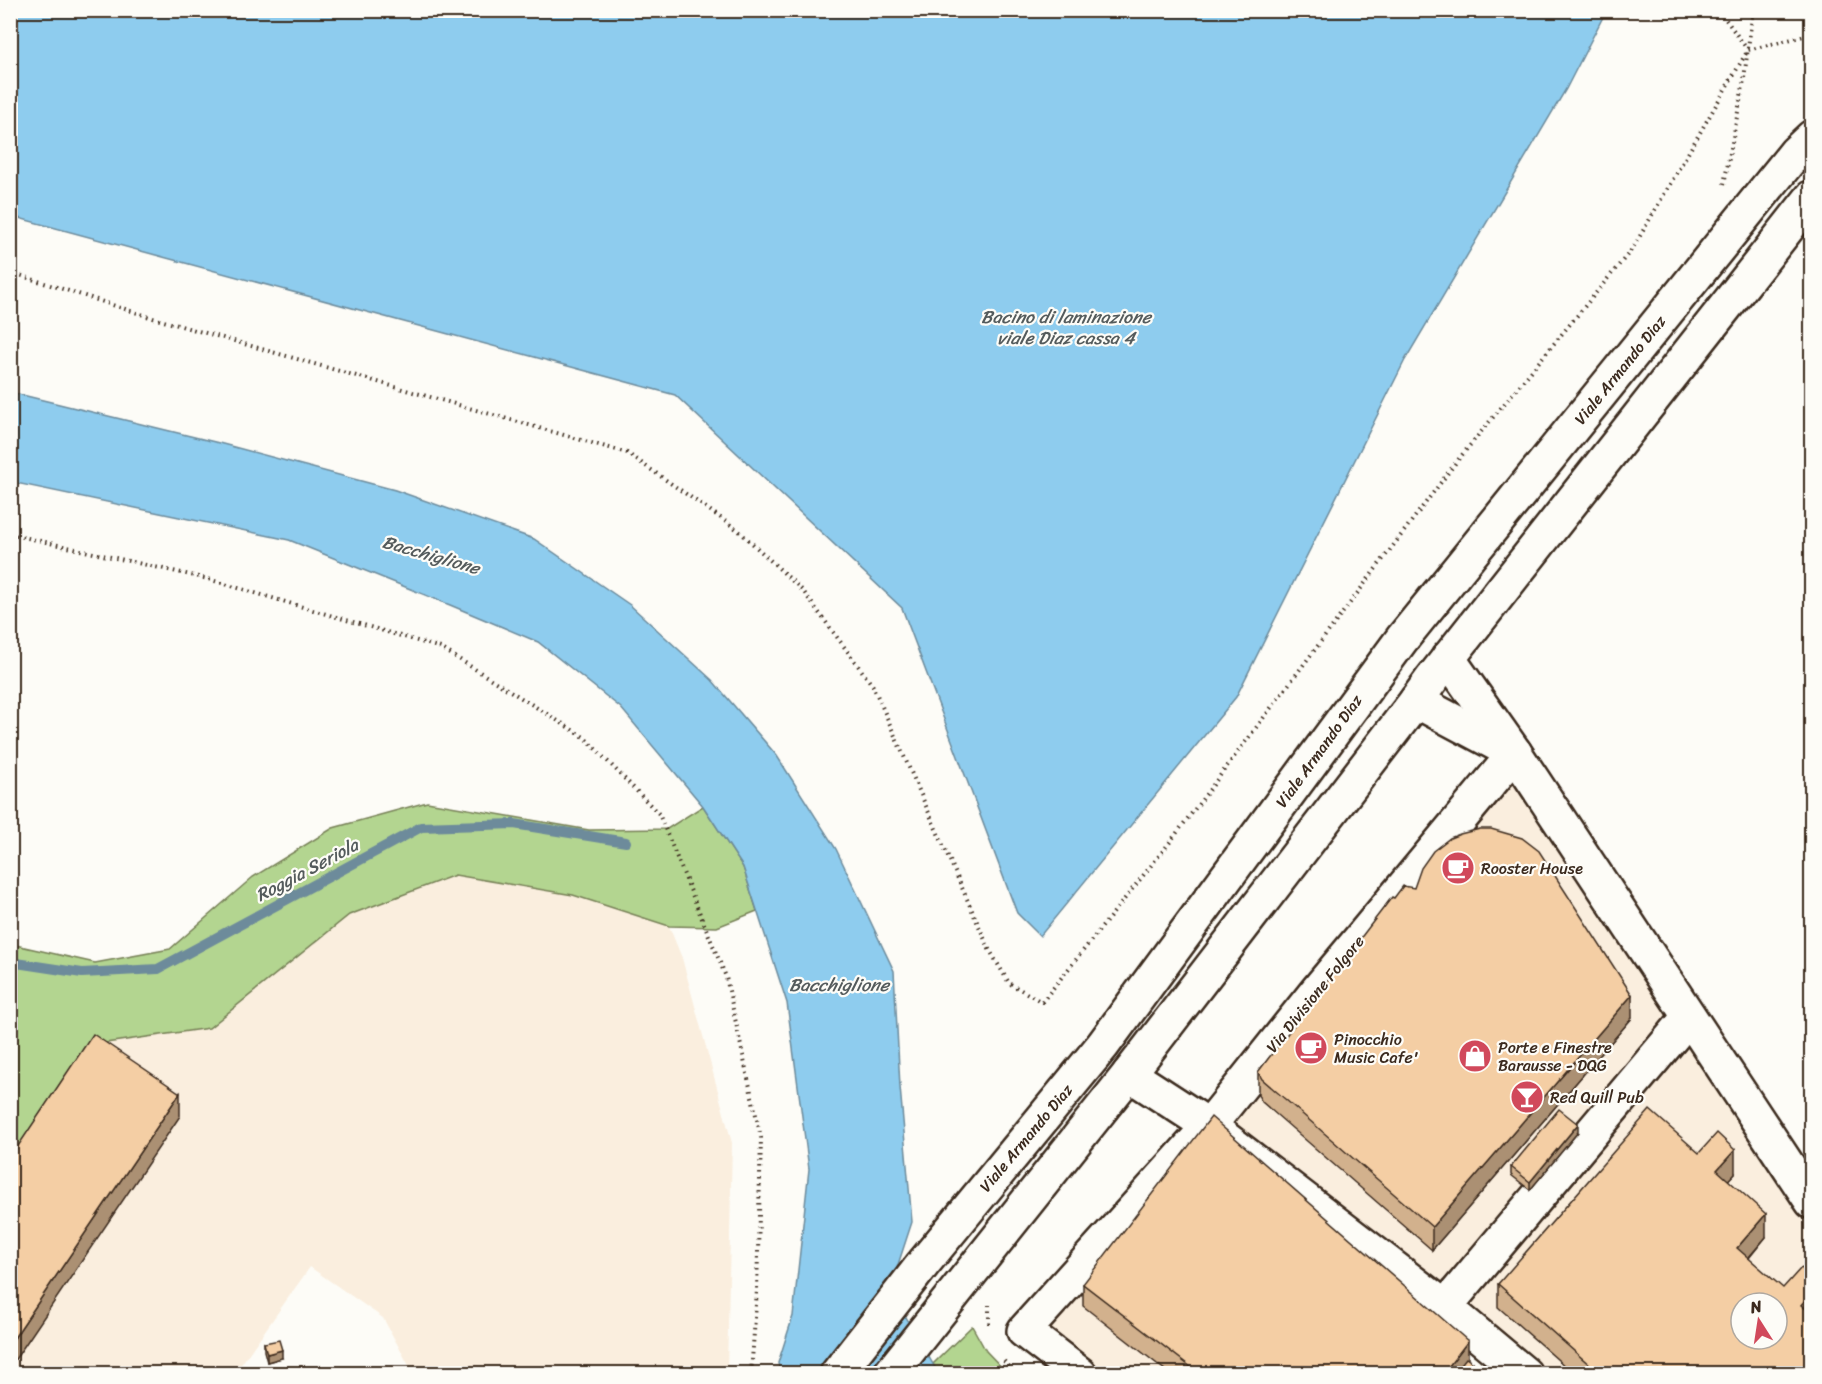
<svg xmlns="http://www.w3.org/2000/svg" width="1822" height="1384" viewBox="0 0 1822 1384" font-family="Sriracha,sans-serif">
<rect width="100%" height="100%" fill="#fdfcf7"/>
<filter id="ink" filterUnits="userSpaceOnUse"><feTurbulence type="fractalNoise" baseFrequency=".0167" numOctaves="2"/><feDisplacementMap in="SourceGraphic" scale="12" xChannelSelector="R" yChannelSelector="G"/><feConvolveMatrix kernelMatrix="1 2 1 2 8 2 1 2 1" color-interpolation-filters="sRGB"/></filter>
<g filter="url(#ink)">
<g fill="#faeede" fill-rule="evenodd">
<path d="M 1515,753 L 1811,1202 L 1811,1373 L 1525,1373 L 1453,1314 L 1402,1374 L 1080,1373 L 1024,1331 ZM 1741,1303 L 1777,1303 L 1777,1339 L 1741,1339 Z"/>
<path d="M 455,875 L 573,895 L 669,926 L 682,958 L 732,1143 L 727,1373 L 413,1373 L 383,1318 L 310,1267 L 235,1373 L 11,1374 L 11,1367 L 93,1057 L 85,1046 L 209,1028 L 349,915 Z"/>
</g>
<g fill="#b3d590" stroke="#778057" stroke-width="1.5">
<path d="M 427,802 L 589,830 L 667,829 L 703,806 L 743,867 L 757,911 L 717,927 L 669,926 L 573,895 L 455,875 L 349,915 L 209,1028 L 85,1046 L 11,1158 L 11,944 L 95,963 L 170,949 L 253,877 L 333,828 Z"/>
<path d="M 972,1326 L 986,1351 L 1007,1373 L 938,1373 L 933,1364 Z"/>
</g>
<g fill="#8eccee" stroke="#6d8b9b" stroke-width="1.5">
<path d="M 10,11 L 11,10 L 1606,11 L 1566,89 L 1405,360 L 1236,697 L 1040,936 L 1017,913 L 902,608 L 675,395 L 11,216 Z"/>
<path d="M 10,392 L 219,443 L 395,490 L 534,539 L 630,605 L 712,680 L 777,756 L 836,849 L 894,971 L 900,1087 L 912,1222 L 890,1289 L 938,1373 L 780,1373 L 778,1363 L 793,1316 L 809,1169 L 787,1003 L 743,867 L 703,806 L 621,708 L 538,642 L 450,605 L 289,540 L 11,482 Z"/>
</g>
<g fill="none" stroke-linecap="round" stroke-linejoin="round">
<path stroke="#6d8b9b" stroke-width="10" d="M 10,962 L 82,973 L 158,969 L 421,827 L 514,824 L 626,842"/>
<g stroke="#3b2a1e" stroke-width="38">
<g id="minor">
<path d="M 1448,658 L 1515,753 L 1812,1202"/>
<path d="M 1416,701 L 1510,751"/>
<path d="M 1515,753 L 1316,992 L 1209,1126 L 1445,1307 L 1689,1017"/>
<path d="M 1445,1307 L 1525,1374"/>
<path d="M 1080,1374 L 1024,1331 L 1209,1126 L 1129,1074"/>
</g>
</g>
<g stroke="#3b2a1e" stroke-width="38">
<g id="primary">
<path d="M 837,1374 L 923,1264 L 1103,1045 L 1402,639 L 1796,152 L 1812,137"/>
<path d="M 890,1374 L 1129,1074 L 1416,701 L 1432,679 L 1812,197"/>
</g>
</g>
<g stroke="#3b2a1e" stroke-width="4" stroke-dasharray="1.5 4.5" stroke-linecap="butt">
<path d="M 1719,10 L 1747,49"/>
<path d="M 1724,184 L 1743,86 L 1753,10"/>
<path d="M 10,272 L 153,318 L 627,453 L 738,530 L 803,591 L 873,686 L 989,949 L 1009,983 L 1042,1002 L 1170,842 L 1457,461 L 1633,248 L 1748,50 L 1812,34"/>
<path d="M 10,534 L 208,579 L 441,648 L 584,737 L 659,814 L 726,977 L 761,1138 L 757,1290 L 751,1374"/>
<path d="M 989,1324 L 989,1305"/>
<path d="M 1004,1361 L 1016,1374"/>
</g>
<use href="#minor" stroke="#fdfcf7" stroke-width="33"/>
<use href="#primary" stroke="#fdfcf7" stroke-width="33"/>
</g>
<g fill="#d2b18d" stroke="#3b2a1e" stroke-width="1.5">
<path d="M 1394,898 L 1632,1018 L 1432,1250 L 1262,1102 L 1258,1095 L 1258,1072 Z"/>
<path d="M 1578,1132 L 1530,1190 L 1511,1175 L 1511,1167 Z"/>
<path d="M 1699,1153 L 1735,1173 L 1728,1180 L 1766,1237 L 1749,1258 L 1812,1374 L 1574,1374 L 1498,1307 L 1498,1284 Z"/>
<path d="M 1083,1284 L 1468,1360 L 1473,1371 L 1471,1374 L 1170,1374 L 1083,1306 Z"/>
<path d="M 264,1343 L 282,1358 L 267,1362 L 264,1351 Z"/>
</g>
<g fill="#ab9073" stroke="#3b2a1e" stroke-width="1.5">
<path d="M 1632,995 L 1632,1018 L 1432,1250 L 1432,1227 Z"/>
<path d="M 180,1093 L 180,1116 L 10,1367 L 10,1344 Z"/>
<path d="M 1578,1124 L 1578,1132 L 1530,1190 L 1530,1182 Z"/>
<path d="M 1735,1150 L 1735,1173 L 1717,1192 L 1717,1170 Z"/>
<path d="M 1766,1214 L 1766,1237 L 1737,1271 L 1737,1248 Z"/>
<path d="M 1812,1292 L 1812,1315 L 1801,1305 Z"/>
<path d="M 1468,1341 L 1468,1364 L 1461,1374 L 1448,1374 L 1448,1367 Z"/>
<path d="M 282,1350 L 282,1358 L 267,1362 L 267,1354 Z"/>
<path d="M 1473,1363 L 1473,1371 L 1471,1374 L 1466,1374 Z"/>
</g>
<g fill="#f4cea4" stroke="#3b2a1e" stroke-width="1.5" fill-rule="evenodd">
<path d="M 1480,829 L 1491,829 L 1522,838 L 1539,851 L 1632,995 L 1432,1227 L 1262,1079 L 1258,1072 L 1392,897 L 1394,898 L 1403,886 L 1414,888 L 1421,868 L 1433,851 L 1450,838 L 1460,834 Z"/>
<path d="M 93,1034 L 180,1093 L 10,1344 L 10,1158 Z"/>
<path d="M 1559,1109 L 1578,1124 L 1530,1182 L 1511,1167 Z"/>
<path d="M 1650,1110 L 1699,1153 L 1717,1133 L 1735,1150 L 1717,1170 L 1766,1214 L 1737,1248 L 1783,1288 L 1801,1268 L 1812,1276 L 1812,1292 L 1801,1305 L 1812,1314 L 1812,1374 L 1600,1374 L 1498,1284 ZM 1741,1303 L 1777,1303 L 1777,1339 L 1741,1339 Z"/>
<path d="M 1211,1117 L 1468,1341 L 1448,1367 L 1457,1374 L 1200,1374 L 1083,1284 Z"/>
<path d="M 279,1340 L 282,1350 L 267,1354 L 264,1343 Z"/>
<path d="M 1466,1358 L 1473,1363 L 1466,1374 L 1457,1374 L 1455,1372 Z"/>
</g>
</g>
<defs>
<g id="cafe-disc" transform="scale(1.725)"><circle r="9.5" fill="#d1495b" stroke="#fdfcf7"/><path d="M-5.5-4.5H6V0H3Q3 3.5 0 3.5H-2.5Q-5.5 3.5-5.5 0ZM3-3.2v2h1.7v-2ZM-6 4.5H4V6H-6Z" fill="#fff"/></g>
<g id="shop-disc" transform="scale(1.725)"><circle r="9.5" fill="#d1495b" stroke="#fdfcf7"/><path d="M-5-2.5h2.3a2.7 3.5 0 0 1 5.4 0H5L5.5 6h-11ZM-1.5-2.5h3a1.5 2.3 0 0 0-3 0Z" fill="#fff"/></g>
<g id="bar-disc" transform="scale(1.725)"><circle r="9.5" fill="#d1495b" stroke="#fdfcf7"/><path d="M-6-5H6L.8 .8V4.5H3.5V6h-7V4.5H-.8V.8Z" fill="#fff"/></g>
</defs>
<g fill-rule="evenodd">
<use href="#cafe-disc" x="1458" y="868"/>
<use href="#cafe-disc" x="1311" y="1048"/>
<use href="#shop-disc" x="1475" y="1056"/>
<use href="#bar-disc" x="1527" y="1097"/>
</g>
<g text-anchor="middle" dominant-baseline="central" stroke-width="4.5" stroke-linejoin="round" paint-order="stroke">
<g font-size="16" fill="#3b2a1e" stroke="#fdfcf7">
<text transform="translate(1620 370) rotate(-51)">Viale Armando Diaz</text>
<text transform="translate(1319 751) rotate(-54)">Viale Armando Diaz</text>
<text transform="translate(1315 994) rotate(-51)">Via Divisione Folgore</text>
<text transform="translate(1026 1138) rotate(-50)">Viale Armando Diaz</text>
</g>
<g font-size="16" fill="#3b2a1e" stroke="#fdfcf7" text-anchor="start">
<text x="1481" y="868">Rooster House</text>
<text x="1334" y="1039">Pinocchio<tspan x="1334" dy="18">Music Cafe'</tspan></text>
<text x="1498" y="1047">Porte e Finestre<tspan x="1498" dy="18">Barausse - DQG</tspan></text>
<text x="1550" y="1097">Red Quill Pub</text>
</g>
<g font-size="18" font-style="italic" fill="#545b5c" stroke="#fdfcf7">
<text x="1066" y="317">Bacino di laminazione<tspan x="1066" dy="21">viale Diaz cassa 4</tspan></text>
<text transform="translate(431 555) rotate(16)">Bacchiglione</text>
<text transform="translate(307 870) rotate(-28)">Roggia Seriola</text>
<text x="839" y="985">Bacchiglione</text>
</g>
</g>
<rect width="1822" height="1384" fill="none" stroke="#fdfcf7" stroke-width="36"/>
<rect x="18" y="18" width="1786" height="1348" fill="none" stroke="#3b2a1e" stroke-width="2" filter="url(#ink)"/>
<g transform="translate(1759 1321) rotate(348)"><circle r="28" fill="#fdfcf7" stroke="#afa8a0" stroke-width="1.5"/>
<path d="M0-4.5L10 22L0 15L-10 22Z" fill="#d1495b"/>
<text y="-9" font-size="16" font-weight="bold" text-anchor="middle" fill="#3b2a1e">N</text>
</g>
</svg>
